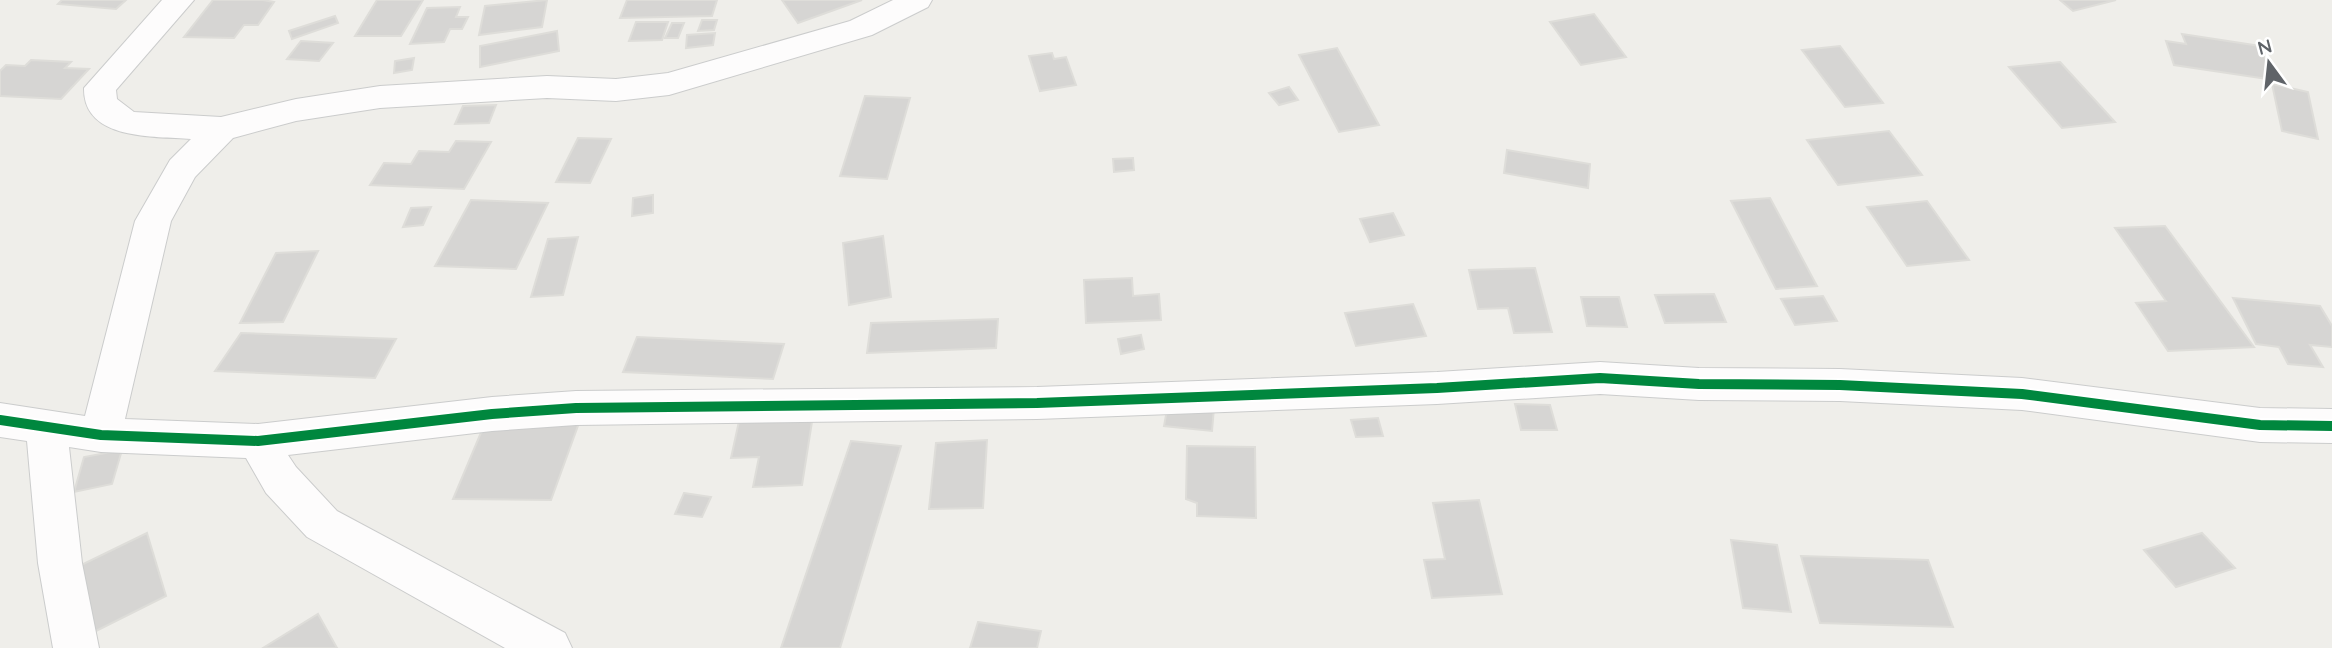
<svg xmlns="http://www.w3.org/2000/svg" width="2332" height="648" viewBox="0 0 2332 648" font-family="Quicksand,sans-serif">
<rect width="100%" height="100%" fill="#efeeea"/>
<g fill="#d6d5d3" stroke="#deddd9" stroke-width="2">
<path d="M 62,0 L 126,0 L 116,9 L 58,4 Z"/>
<path d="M 213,0 L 263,0 L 274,2 L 258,25 L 244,25 L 234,38 L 184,37 Z"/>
<path d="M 377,0 L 423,0 L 401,36 L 355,36 Z"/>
<path d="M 547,0 L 542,27 L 479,35 L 485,6 Z"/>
<path d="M 627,0 L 717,0 L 712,16 L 620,18 Z"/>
<path d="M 782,0 L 862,0 L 798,23 Z"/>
<path d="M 2060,0 L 2116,0 L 2073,11 Z"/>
<path d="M 460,7 L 456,17 L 468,17 L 462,29 L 450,29 L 444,42 L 410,44 L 427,8 Z"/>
<path d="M 1594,14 L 1626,57 L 1581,65 L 1550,22 Z"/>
<path d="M 335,16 L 338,23 L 292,39 L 289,31 Z"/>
<path d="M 702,20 L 717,20 L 714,30 L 698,31 Z"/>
<path d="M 636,22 L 668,22 L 662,40 L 629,41 Z"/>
<path d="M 672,23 L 684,23 L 678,38 L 665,38 Z"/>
<path d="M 557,31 L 559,51 L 480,67 L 480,46 Z"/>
<path d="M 715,33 L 713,45 L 686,48 L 687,35 Z"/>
<path d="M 2182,34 L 2260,46 L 2274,80 L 2174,65 L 2166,41 L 2186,44 Z"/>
<path d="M 301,41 L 333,43 L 319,61 L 287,59 Z"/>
<path d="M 1840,46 L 1883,103 L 1845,107 L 1802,50 Z"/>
<path d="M 1337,48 L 1379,125 L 1339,132 L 1299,55 Z"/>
<path d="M 1052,53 L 1054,59 L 1066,57 L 1076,85 L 1040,91 L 1029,56 Z"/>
<path d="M 414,58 L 412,70 L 394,73 L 395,61 Z"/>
<path d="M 31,60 L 71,62 L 65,68 L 89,69 L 61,99 L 0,96 L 0,71 L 6,65 L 25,66 Z"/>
<path d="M 2060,62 L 2115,122 L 2062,128 L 2009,67 Z"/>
<path d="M 2272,84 L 2308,92 L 2318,139 L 2282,131 Z"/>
<path d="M 1289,87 L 1298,100 L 1279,105 L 1269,93 Z"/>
<path d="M 865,96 L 910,98 L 887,179 L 840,176 Z"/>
<path d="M 496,105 L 489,123 L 455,124 L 463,106 Z"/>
<path d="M 1889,131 L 1922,175 L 1838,185 L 1807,140 Z"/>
<path d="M 578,138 L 611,139 L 590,183 L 556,182 Z"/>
<path d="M 456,141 L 491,142 L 464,189 L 370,185 L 384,163 L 411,164 L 419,151 L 449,152 Z"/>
<path d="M 1507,150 L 1590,164 L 1588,188 L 1504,173 Z"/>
<path d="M 1133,158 L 1134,170 L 1114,172 L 1113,159 Z"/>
<path d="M 653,195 L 653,213 L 632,216 L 633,198 Z"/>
<path d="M 1770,198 L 1817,286 L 1776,289 L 1731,201 Z"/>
<path d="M 471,200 L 548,203 L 516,269 L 435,266 Z"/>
<path d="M 1927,201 L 1969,260 L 1907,266 L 1867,207 Z"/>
<path d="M 431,207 L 423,225 L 403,227 L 411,208 Z"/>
<path d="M 1393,213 L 1404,235 L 1370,242 L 1360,219 Z"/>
<path d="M 2165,226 L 2254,347 L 2168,351 L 2136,303 L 2166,301 L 2115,228 Z"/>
<path d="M 883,236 L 891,297 L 849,305 L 843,243 Z"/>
<path d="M 578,237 L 563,295 L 531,297 L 548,239 Z"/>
<path d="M 318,251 L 283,322 L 240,323 L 276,253 Z"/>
<path d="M 1535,268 L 1552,332 L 1514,333 L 1508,308 L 1478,309 L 1469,270 Z"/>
<path d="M 1132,278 L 1133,296 L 1159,294 L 1161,320 L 1086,323 L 1084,280 Z"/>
<path d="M 1714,294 L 1726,322 L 1665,323 L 1655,295 Z"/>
<path d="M 1823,296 L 1837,321 L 1795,325 L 1781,299 Z"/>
<path d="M 1581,297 L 1619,297 L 1627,327 L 1587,326 Z"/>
<path d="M 2233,298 L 2320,306 L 2332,326 L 2332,347 L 2310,345 L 2323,367 L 2288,364 L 2279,347 L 2256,344 Z"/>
<path d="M 1413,304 L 1426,336 L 1356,346 L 1345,313 Z"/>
<path d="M 998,319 L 996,348 L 867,353 L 871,323 Z"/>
<path d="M 241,333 L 396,339 L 375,378 L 215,371 Z"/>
<path d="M 1141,335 L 1144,349 L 1121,354 L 1118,339 Z"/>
<path d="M 637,337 L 784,344 L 773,379 L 623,372 Z"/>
<path d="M 1168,404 L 1214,408 L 1212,431 L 1164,426 Z"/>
<path d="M 1515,404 L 1550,405 L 1557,430 L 1521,430 Z"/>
<path d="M 814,409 L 802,485 L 753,487 L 759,457 L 731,458 L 741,412 Z"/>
<path d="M 1378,418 L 1383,436 L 1356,437 L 1351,420 Z"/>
<path d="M 485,423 L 579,423 L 551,500 L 453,499 Z"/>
<path d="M 987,440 L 983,508 L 929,509 L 936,443 Z"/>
<path d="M 851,441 L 901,446 L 840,648 L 781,648 Z"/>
<path d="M 1187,446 L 1255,447 L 1256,518 L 1197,516 L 1197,503 L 1186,499 Z"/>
<path d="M 122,450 L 112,484 L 74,492 L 84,457 Z"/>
<path d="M 684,493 L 711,497 L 702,517 L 675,514 Z"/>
<path d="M 1479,500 L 1502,594 L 1432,598 L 1424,560 L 1445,559 L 1433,503 Z"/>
<path d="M 147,533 L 166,596 L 94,632 L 77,567 Z"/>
<path d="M 2202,533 L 2235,568 L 2176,587 L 2144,550 Z"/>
<path d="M 1731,540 L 1777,545 L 1791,612 L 1743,608 Z"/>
<path d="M 1801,556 L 1928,560 L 1953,627 L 1820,623 Z"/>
<path d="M 318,614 L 337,648 L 263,648 Z"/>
<path d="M 978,622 L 1041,631 L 1037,648 L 970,648 Z"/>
</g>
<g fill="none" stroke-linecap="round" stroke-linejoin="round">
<g stroke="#cbcccc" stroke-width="2">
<path id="street" d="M 162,0 L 194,0 L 116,90 L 117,99 L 134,112 L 221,117 L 296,99 L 380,86 L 547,76 L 616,79 L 668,73 L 850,21 L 893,0 L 932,0 L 928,7 L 872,35 L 669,95 L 616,101 L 547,98 L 380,108 L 296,121 L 233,138 L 195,177 L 171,221 L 125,419 L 258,424 L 492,397 L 576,391 L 1037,387 L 1437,372 L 1600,362 L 1699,368 L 1840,369 L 2022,378 L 2260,408 L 2332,409 L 2332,443 L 2260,442 L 2022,410 L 1840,401 L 1699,400 L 1600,394 L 1437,404 L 1037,419 L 576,425 L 492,431 L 288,455 L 296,467 L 337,511 L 565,633 L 572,648 L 505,648 L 307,537 L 266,493 L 246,458 L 101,452 L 69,447 L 82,563 L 99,648 L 53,648 L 38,563 L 27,441 L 0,437 L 0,403 L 85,416 L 135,221 L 170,160 L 191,139 C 154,136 83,141 84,88 Z"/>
</g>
<use href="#street" fill="#fdfcfc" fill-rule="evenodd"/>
<g stroke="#fff" stroke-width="14">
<path id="cycleway" d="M 0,420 L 101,435 L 258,441 L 492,414 L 576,408 L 1037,403 L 1437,388 L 1600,378 L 1699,384 L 1840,385 L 2022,394 L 2260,425 L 2332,426"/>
</g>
<use href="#cycleway" stroke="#00873e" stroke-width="10"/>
</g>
<g transform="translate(2269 63) rotate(345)" stroke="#ffffff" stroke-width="5" paint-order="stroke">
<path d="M0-5L12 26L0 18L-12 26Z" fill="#5f6368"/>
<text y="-10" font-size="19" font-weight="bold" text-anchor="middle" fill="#5f6368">N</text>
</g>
</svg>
